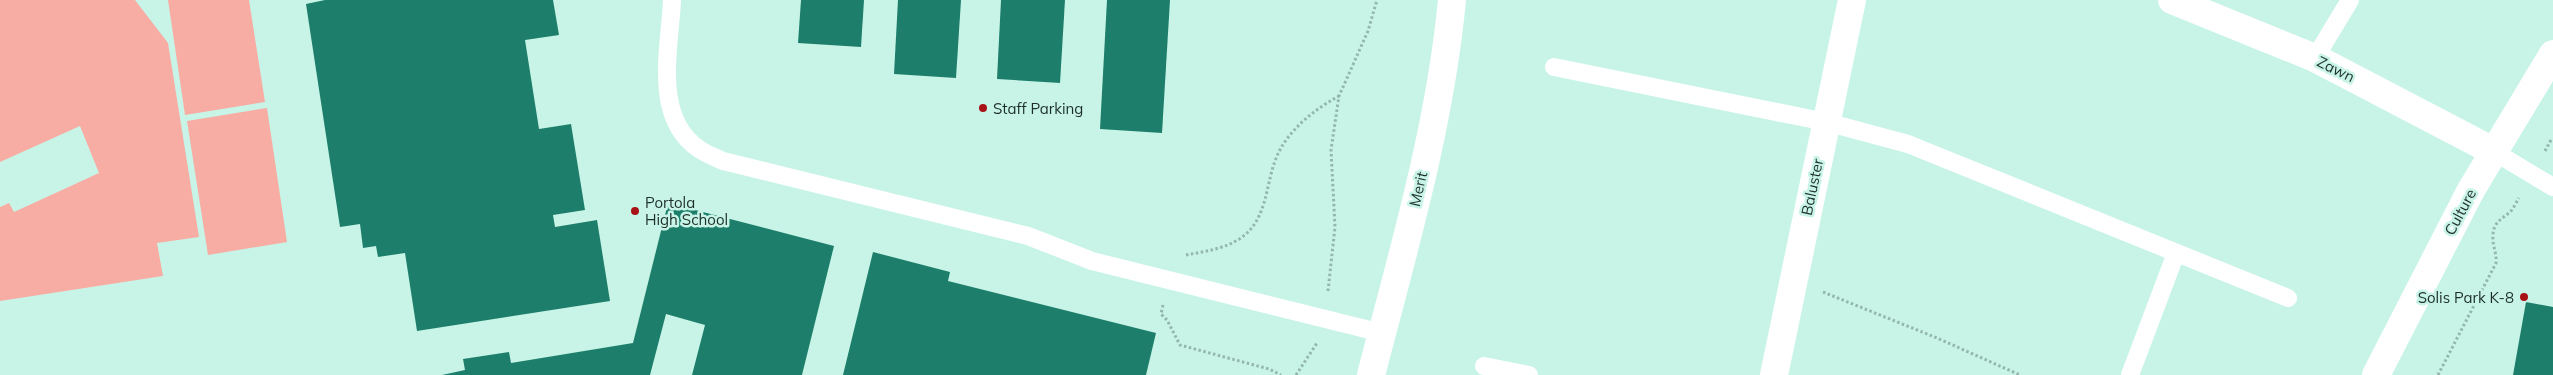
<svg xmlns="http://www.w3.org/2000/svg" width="2553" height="375" viewBox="0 0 2553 375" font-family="Mulish,sans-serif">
<rect width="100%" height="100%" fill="#c8f4e7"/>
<g fill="#f7ada4">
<path d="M 0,0 L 135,0 L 168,43 L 199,237 L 157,243 L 163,276 L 0,301 L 0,207 L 9,203 L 14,212 L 99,173 L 80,126 L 0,162 Z"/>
<path d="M 168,0 L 249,0 L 265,102 L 185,115 Z"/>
<path d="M 267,108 L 287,242 L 208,255 L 187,121 Z"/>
</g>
<g fill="#1d7f6b">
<path d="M 325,0 L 553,0 L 559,35 L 525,40 L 539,129 L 571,124 L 585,210 L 553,215 L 555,227 L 597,220 L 610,301 L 417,331 L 405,253 L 378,257 L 376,246 L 363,248 L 360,224 L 340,227 L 306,4 Z"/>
<path d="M 801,0 L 864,0 L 861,47 L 798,43 Z"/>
<path d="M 898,0 L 961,0 L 956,78 L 894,74 Z"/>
<path d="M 1001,0 L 1065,0 L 1060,83 L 997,79 Z"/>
<path d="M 1107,0 L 1170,0 L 1162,133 L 1100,129 Z"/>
<path d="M 668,203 L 834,246 L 802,375 L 692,375 L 705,325 L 666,314 L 650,375 L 442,375 L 465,370 L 463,359 L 509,352 L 511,363 L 633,343 Z"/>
<path d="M 873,252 L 950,272 L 948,281 L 1156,333 L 1146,375 L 843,375 Z"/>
<path d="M 2526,302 L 2553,307 L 2553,375 L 2513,375 Z"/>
</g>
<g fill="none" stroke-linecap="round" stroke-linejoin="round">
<g stroke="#94b7ad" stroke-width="3" stroke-dasharray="2.5 2.5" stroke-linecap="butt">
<path d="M 2545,151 L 2552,138"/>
<path d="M 1186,255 C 1207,251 1231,248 1247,233 C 1268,213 1266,181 1277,156 C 1288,130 1315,109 1339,96"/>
<path d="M 1328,291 L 1335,227 L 1331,150 L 1339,96 L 1368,31 L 1377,0"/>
<path d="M 1823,292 L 1937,338 L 2020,375"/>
<path d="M 1163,305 L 1161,314 L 1167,320 L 1180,345 L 1269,369 L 1281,375"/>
<path d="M 1296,375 L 1317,343"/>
<path d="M 2438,375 L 2496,263 C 2497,253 2492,245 2493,236 C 2493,222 2502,219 2510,212 C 2514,208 2516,202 2519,198"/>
</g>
<g stroke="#fff" stroke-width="18">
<path d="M 672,0 C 670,48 652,117 699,149 C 706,154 715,157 723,161 L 1028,236 L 1092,261 L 1382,333"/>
<path d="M 2315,58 L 2350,0"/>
<path d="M 1554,67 L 1826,122 L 1908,144 L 2288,298"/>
<path d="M 2493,151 L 2553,187"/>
<path d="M 1484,366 L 1529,375"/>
<path d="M 2130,375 L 2176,253"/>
</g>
<g stroke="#fff" stroke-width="28">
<path d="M 2172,0 L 2315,58 L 2493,151"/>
<path d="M 1774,375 L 1852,0"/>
</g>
<g stroke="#fff" stroke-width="28">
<path d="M 1371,375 C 1403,252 1440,127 1452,0"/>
<path d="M 2376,375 L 2471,190 L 2553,54"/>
</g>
</g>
<g fill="#a71216" stroke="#c8f4e7" stroke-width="2">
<circle cx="983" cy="108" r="5"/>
<circle cx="635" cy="211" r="5"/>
<circle cx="2524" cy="297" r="5"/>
</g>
<g text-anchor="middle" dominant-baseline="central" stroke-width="5" stroke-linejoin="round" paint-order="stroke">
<g font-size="15" fill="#1e2f2b" stroke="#c8f4e7">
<text transform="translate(2336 69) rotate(26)">Zawn</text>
<text transform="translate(1812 187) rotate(-78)">Baluster</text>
<text transform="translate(1418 189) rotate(-77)">Merit</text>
<text transform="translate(2460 212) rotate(-62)">Culture</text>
</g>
<g font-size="15" fill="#1e2f2b" stroke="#c8f4e7" text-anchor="start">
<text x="993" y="108">Staff Parking</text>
<text x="645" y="202">Portola<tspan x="645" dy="17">High School</tspan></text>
<text x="2514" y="297" text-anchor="end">Solis Park K-8</text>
</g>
</g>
</svg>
